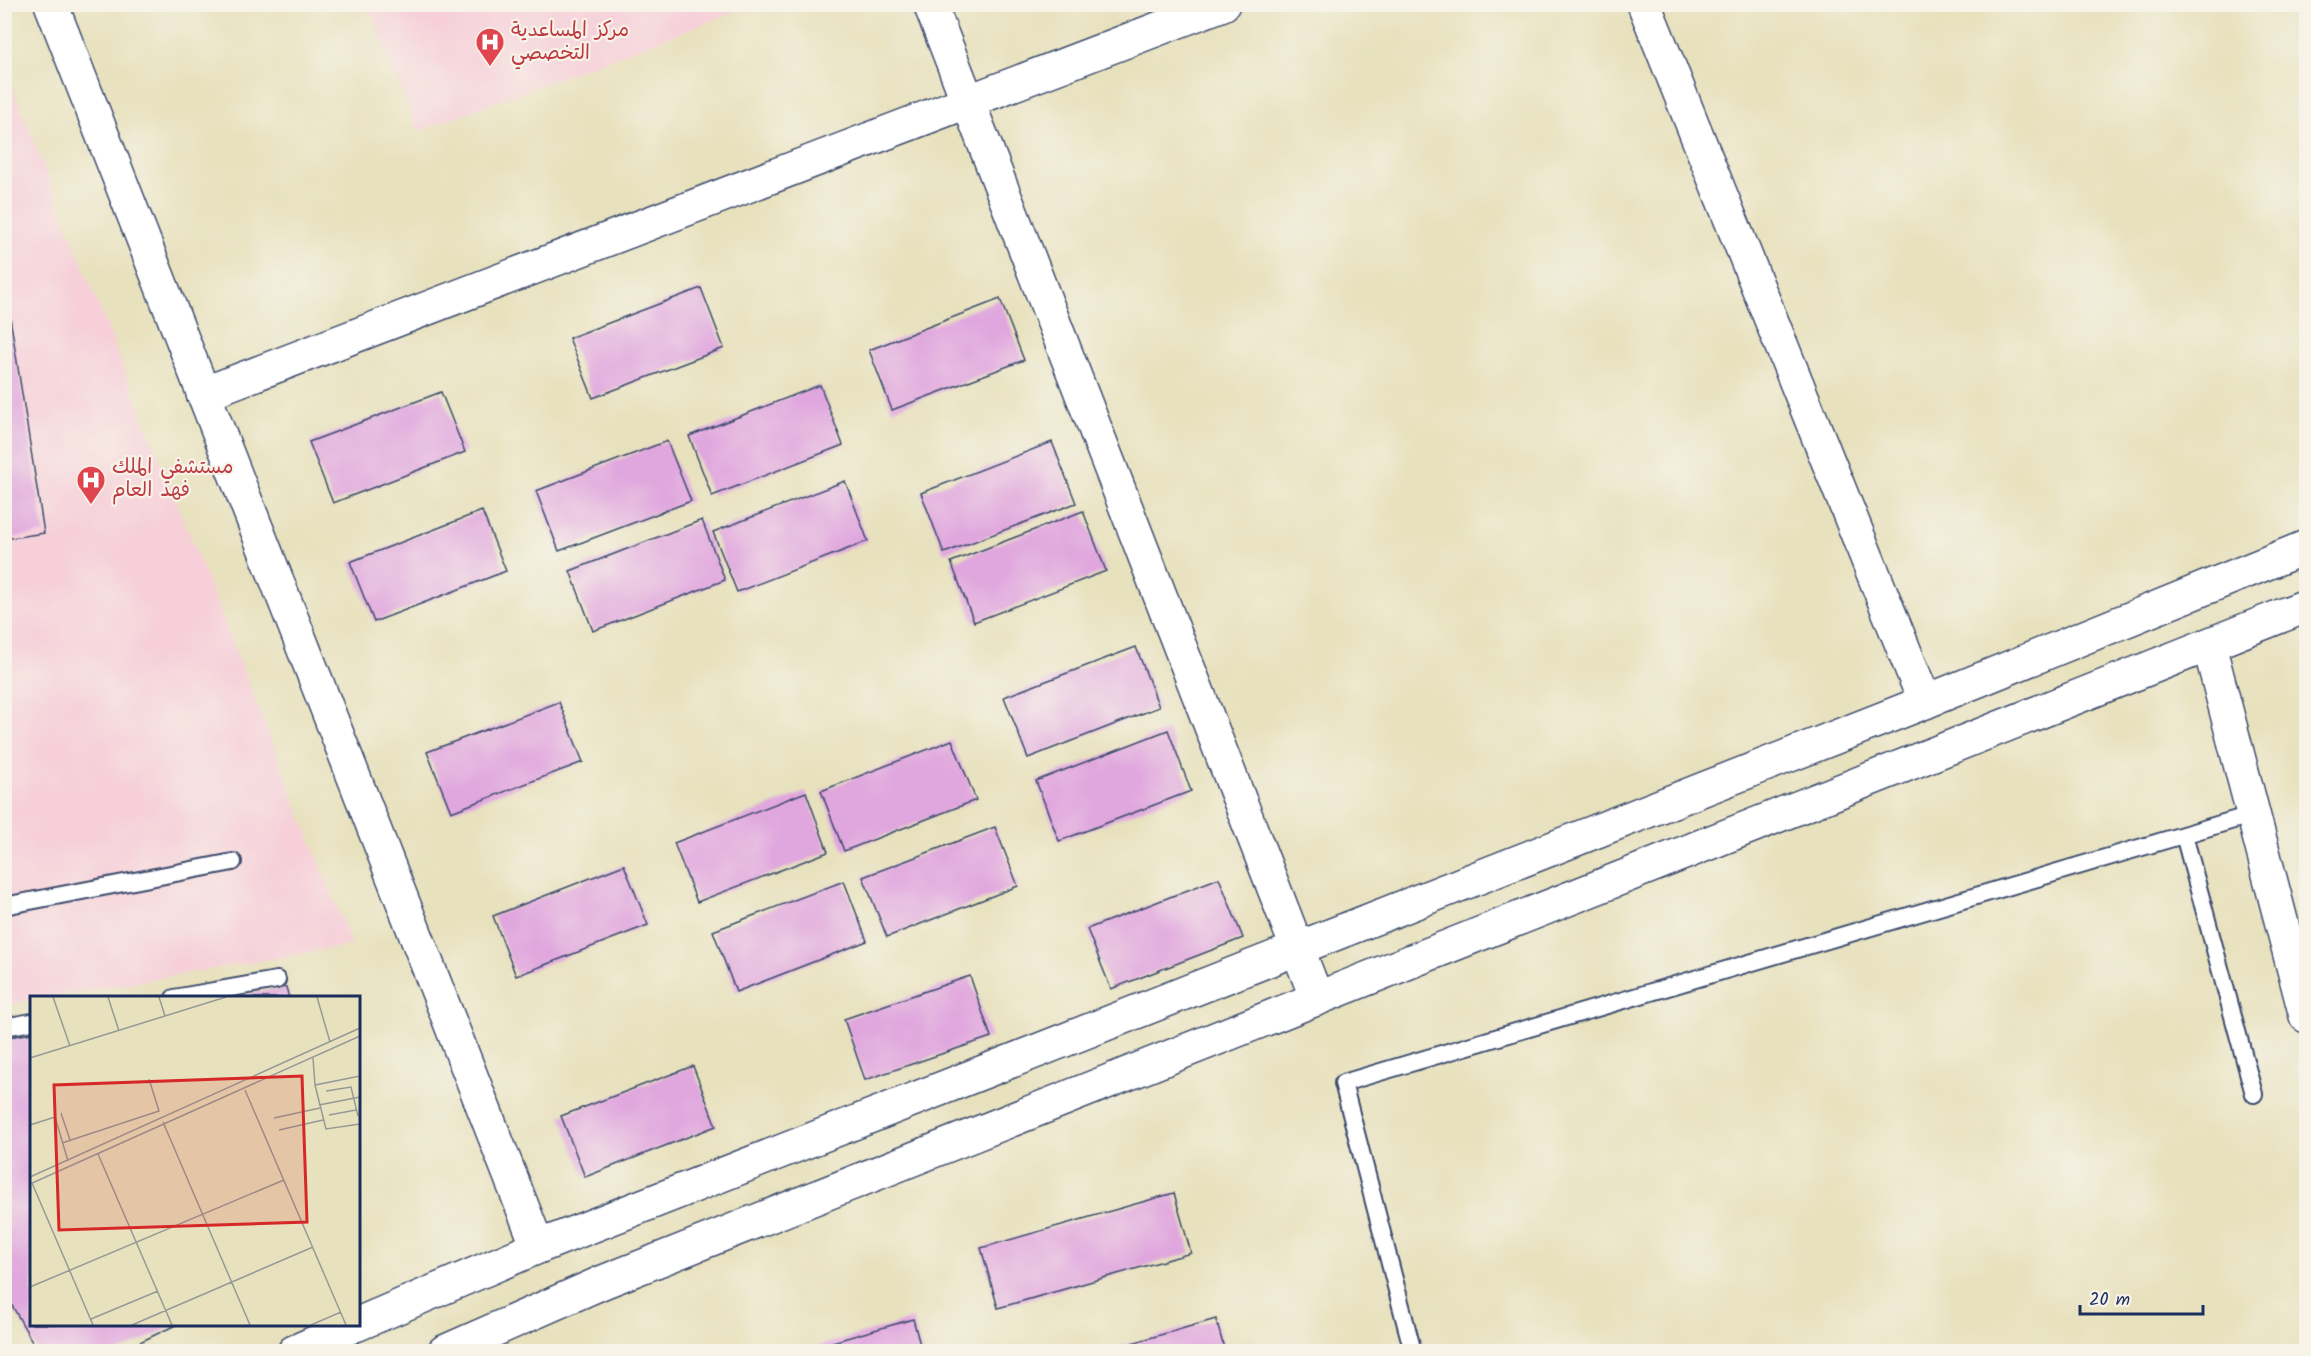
<svg xmlns="http://www.w3.org/2000/svg" width="2311" height="1356" viewBox="0 0 2311 1356" font-family="Kalam,'Playpen Sans Arabic',sans-serif">
<rect width="100%" height="100%" fill="#f7f3e8"/>
<filter id="ink" filterUnits="userSpaceOnUse"><feTurbulence type="fractalNoise" baseFrequency=".0167" numOctaves="2"/><feDisplacementMap in="SourceGraphic" scale="12" xChannelSelector="R" yChannelSelector="G"/><feConvolveMatrix kernelMatrix="1 2 1 2 8 2 1 2 1" color-interpolation-filters="sRGB"/></filter>
<filter id="wash" filterUnits="userSpaceOnUse"><feTurbulence type="fractalNoise" baseFrequency=".008" numOctaves="4" result="noise"/><feDisplacementMap in="SourceGraphic" scale="24" xChannelSelector="R" yChannelSelector="G"/><feGaussianBlur stdDeviation="1.35" result="paint"/><feColorMatrix in="noise" values="0 0 0 0 0 0 0 0 0 0 0 0 0 0 0 0 0 1.4 0 .05"/><feComposite in="paint" operator="in"/></filter>
<g filter="url(#wash)">
<rect width="100%" height="100%" fill="#e7e1bd"/>
<g fill="#f6cfd9">
<path d="M 368,5 L 753,5 L 418,131 Z"/>
<path d="M 4,66 L 352,945 L 48,997 L 32,998 L 31,1000 L 5,1005 Z"/>
</g>
<g id="blocks">
<g fill="#e0a6de">
<path d="M 4,279 L 44,533 L 4,539 Z"/>
<path d="M 701,288 L 724,348 L 593,398 L 569,338 Z"/>
<path d="M 1000,299 L 1024,360 L 892,410 L 869,350 Z"/>
<path d="M 820,385 L 843,445 L 712,496 L 689,436 Z"/>
<path d="M 441,392 L 465,452 L 333,503 L 309,442 Z"/>
<path d="M 667,441 L 691,501 L 559,551 L 536,491 Z"/>
<path d="M 1052,442 L 1076,503 L 944,553 L 921,493 Z"/>
<path d="M 845,481 L 868,541 L 737,592 L 713,532 Z"/>
<path d="M 482,511 L 506,571 L 374,622 L 350,562 Z"/>
<path d="M 1083,511 L 1106,571 L 974,622 L 951,562 Z"/>
<path d="M 702,520 L 725,580 L 593,631 L 570,571 Z"/>
<path d="M 1136,647 L 1159,707 L 1028,758 L 1004,697 Z"/>
<path d="M 559,702 L 583,762 L 451,812 L 427,752 Z"/>
<path d="M 1168,730 L 1191,791 L 1059,841 L 1036,781 Z"/>
<path d="M 952,740 L 976,800 L 844,851 L 821,791 Z"/>
<path d="M 806,792 L 828,852 L 697,902 L 674,843 Z"/>
<path d="M 995,827 L 1018,886 L 887,937 L 863,877 Z"/>
<path d="M 624,865 L 648,925 L 516,976 L 493,916 Z"/>
<path d="M 1219,878 L 1243,938 L 1111,989 L 1087,929 Z"/>
<path d="M 844,881 L 867,941 L 736,992 L 713,931 Z"/>
<path d="M 970,976 L 991,1037 L 865,1080 L 844,1019 Z"/>
<path d="M 286,987 L 289,998 L 234,998 L 234,996 Z"/>
<path d="M 32,1033 L 32,1324 L 178,1324 L 119,1352 L 38,1352 L 4,1291 L 4,1038 Z"/>
<path d="M 693,1066 L 716,1126 L 585,1177 L 561,1116 Z"/>
<path d="M 1174,1193 L 1191,1253 L 998,1308 L 981,1248 Z"/>
<path d="M 913,1319 L 922,1352 L 801,1352 L 801,1351 Z"/>
<path d="M 1216,1319 L 1225,1352 L 1104,1352 L 1104,1351 Z"/>
</g>
</g>
</g>
<g filter="url(#ink)">
<use href="#blocks" fill-opacity="0" stroke="#3a4a6c" stroke-width="1.5"/>
<g fill="none" stroke-linecap="round" stroke-linejoin="round">
<g stroke="#3a4a6c" stroke-width="20">
<g id="lane">
<path d="M 2184,835 L 2254,1094"/>
<path d="M 4,906 L 233,862"/>
<path d="M 174,998 L 277,980"/>
<path d="M 4,1027 L 32,1022"/>
<path d="M 1413,1352 L 1343,1083 L 2254,814"/>
</g>
</g>
<g stroke="#3a4a6c" stroke-width="36">
<g id="street">
<path d="M 51,4 L 538,1247"/>
<path d="M 930,4 L 1317,999"/>
<path d="M 1644,4 L 1925,702"/>
<path d="M 203,394 L 1223,4"/>
<path d="M 2209,645 L 2306,1016"/>
<path d="M 358,1324 L 538,1247 L 1925,702 L 2306,547"/>
<path d="M 294,1352 L 357,1324"/>
<path d="M 444,1352 L 603,1282 L 2306,606"/>
</g>
</g>
<use href="#lane" stroke="#fff" stroke-width="16"/>
<use href="#street" stroke="#fff" stroke-width="33"/>
</g>
</g>
<defs>
<g id="hospital-pin" transform="scale(1.5)"><path d="M0 17L-7.5 6A9.5 9.5 0 1 1 7.5 6Z" fill="#e0444e" stroke="#f7f3e8"/><path d="M-5-5h3v3.5h4V-5h3V5h-3V1.5h-4V5h-3Z" fill="#fff"/></g>
</defs>
<g fill-rule="evenodd">
<use href="#hospital-pin" x="490" y="42"/>
<use href="#hospital-pin" x="91" y="480"/>
</g>
<g text-anchor="middle" dominant-baseline="central" stroke-width="4.5" stroke-linejoin="round" paint-order="stroke">
<g font-size="20" fill="#be3a42" stroke="#f7f3e8" text-anchor="start">
<text x="511" y="31">مركز المساعدية<tspan x="511" dy="23">التخصصي</tspan></text>
<text x="112" y="468">مستشفي الملك<tspan x="112" dy="23">فهد العام</tspan></text>
</g>
</g>
<g transform="translate(30 996)">
<rect width="330" height="330" fill="#e7e1bd"/>
<path fill="none" stroke="#959a97" stroke-width="1.5" d="M 23,1 L 40,50M 78,1 L 89,35M 129,1 L 135,20M 287,1 L 300,46M 0,62 L 196,1M 283,62 L 285,89 L 330,80M 285,89 L 296,133 L 330,128M 215,94 L 316,329M 296,95 L 321,91 L 328,120M 289,109 L 330,101M 31,117 L 40,144M 299,119 L 326,114M 244,122 L 290,112M 133,126 L 220,329M 0,129 L 25,121 L 38,165M 249,134 L 293,124M 32,147 L 129,115 L 119,83M 68,158 L 142,329M 0,181 L 330,32M 2,187 L 63,329M 0,188 L 330,40M 0,291 L 254,184M 61,323 L 128,295M 102,329 L 283,251M 281,329 L 311,316"/>
<path fill="#d62828" fill-opacity="0.15" stroke="#d62828" stroke-width="3" d="M 272,80 L 277,226 L 29,234 L 24,89 Z"/>
<rect width="330" height="330" fill="none" stroke="#1b2f5e" stroke-width="3"/>
</g>
<rect width="2311" height="1356" fill="none" stroke="#f7f3e8" stroke-width="24"/>
<path d="M2080 1305v9h123v-9" fill="none" stroke="#1b2f5e" stroke-width="3"/>
<text x="2089" y="1305" font-size="18" fill="#1b2f5e" stroke="#f7f3e8" stroke-width="4.5" paint-order="stroke">20 m</text>
</svg>
